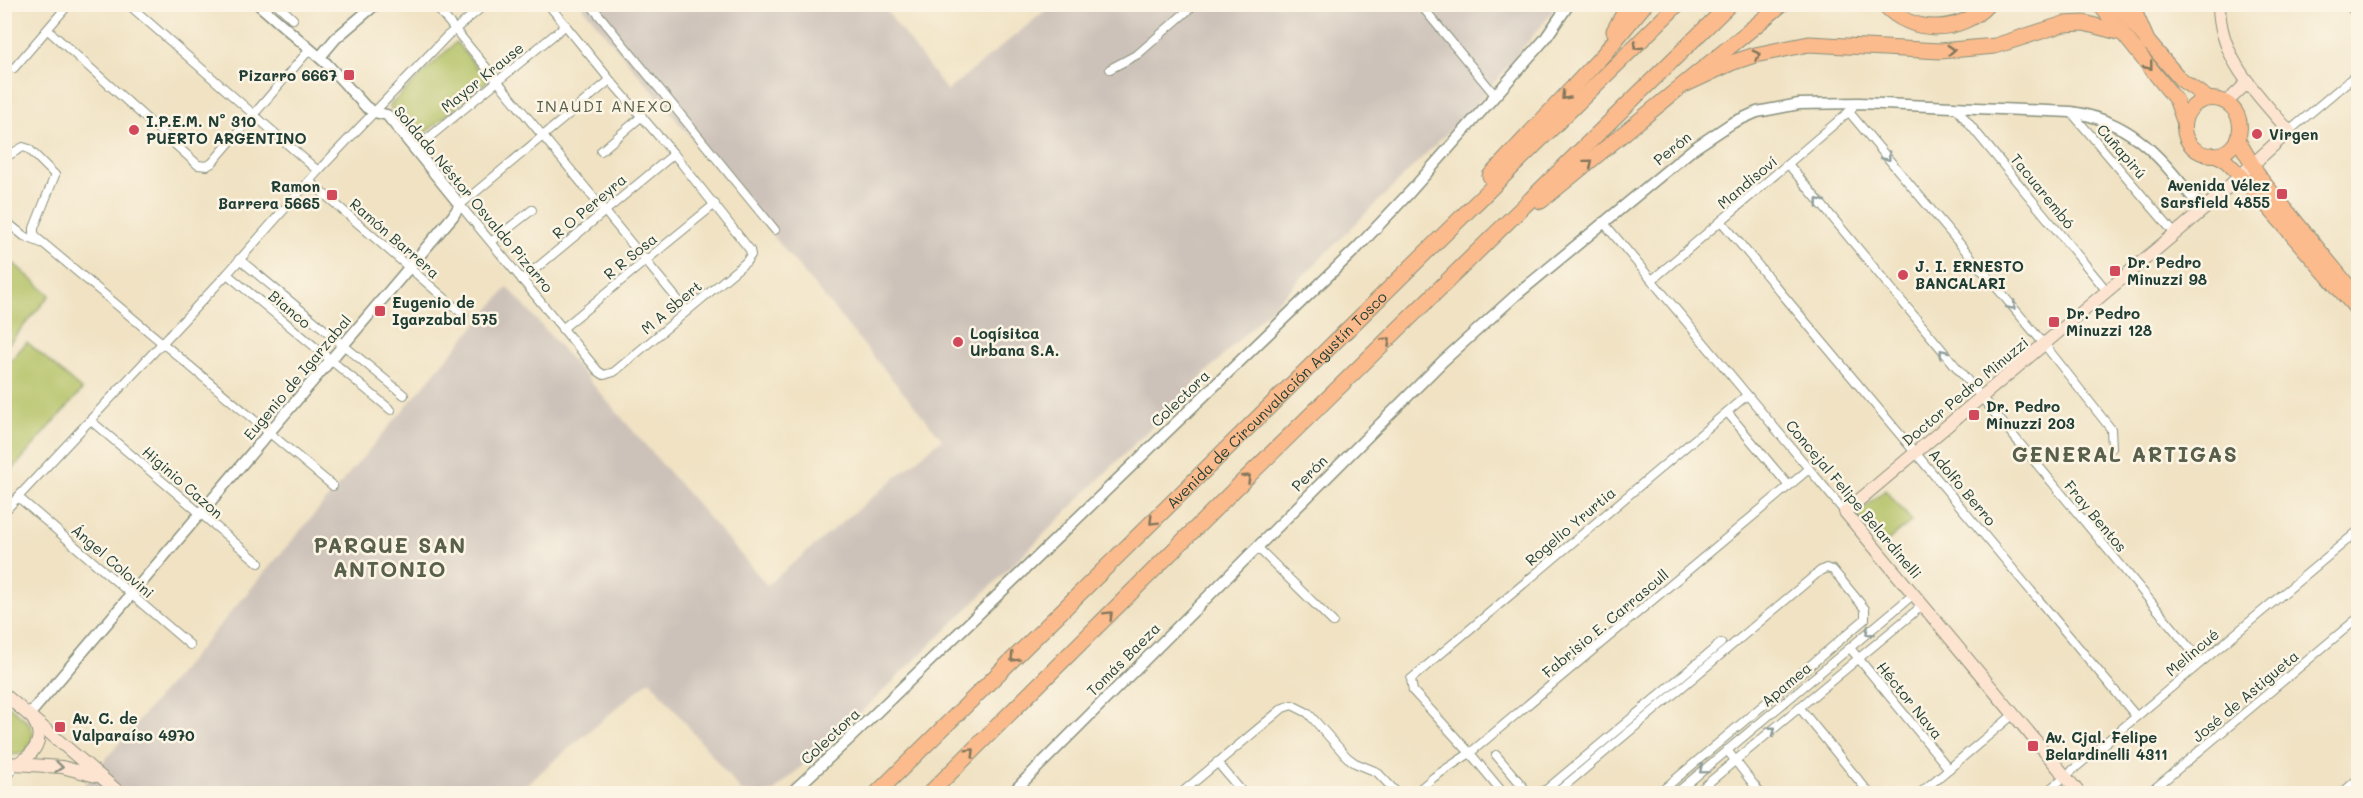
<svg xmlns="http://www.w3.org/2000/svg" width="2363" height="798" viewBox="0 0 2363 798" font-family="Mali,sans-serif">
<rect width="100%" height="100%" fill="#fcf5e5"/>
<filter id="ink" filterUnits="userSpaceOnUse"><feTurbulence type="fractalNoise" baseFrequency=".0167" numOctaves="2"/><feDisplacementMap in="SourceGraphic" scale="12" xChannelSelector="R" yChannelSelector="G"/><feConvolveMatrix kernelMatrix="1 2 1 2 8 2 1 2 1" color-interpolation-filters="sRGB"/></filter>
<filter id="wash" filterUnits="userSpaceOnUse"><feTurbulence type="fractalNoise" baseFrequency=".008" numOctaves="4" result="noise"/><feDisplacementMap in="SourceGraphic" scale="24" xChannelSelector="R" yChannelSelector="G"/><feGaussianBlur stdDeviation="1.35" result="paint"/><feColorMatrix in="noise" values="0 0 0 0 0 0 0 0 0 0 0 0 0 0 0 0 0 1.4 0 .05"/><feComposite in="paint" operator="in"/></filter>
<g filter="url(#wash)">
<rect width="100%" height="100%" fill="#f0e2c3"/>
<path fill="#cdc2b9" d="M 581,5 L 882,5 L 947,91 L 1052,5 L 1555,5 L 1551,14 L 1478,102 L 1034,544 L 871,703 L 772,793 L 743,793 L 650,680 L 516,793 L 76,794 L 508,287 L 767,585 L 942,439 Z"/>
<g fill="#b0bf61" stroke="#687e4a" stroke-width="1.5">
<path d="M 456,42 L 488,81 L 418,139 L 389,106 Z"/>
<path d="M 5,256 L 50,295 L 5,348 Z"/>
<path d="M 27,342 L 82,390 L 5,478 L 5,367 Z"/>
<path d="M 1885,490 L 1912,521 L 1881,546 L 1860,521 L 1860,512 Z"/>
<path d="M 5,703 C 24,719 47,730 22,754 L 5,755 Z"/>
</g>
</g>
<g filter="url(#ink)">
<g fill="none" stroke-linecap="round" stroke-linejoin="round">
<g stroke="#88907c" stroke-width="10">
<g id="minor">
<path d="M 128,4 L 318,171"/>
<path d="M 277,4 L 293,19"/>
<path d="M 434,4 L 687,311"/>
<path d="M 548,4 L 610,80 L 674,154 L 750,250 L 751,255 L 746,262 L 614,372 L 604,375 L 598,371 L 460,205 L 610,80"/>
<path d="M 590,4 L 775,230"/>
<path d="M 1420,4 L 1495,95"/>
<path d="M 2348,4 L 2358,17"/>
<path d="M 48,30 L 198,165 L 207,166 L 212,163 L 310,49"/>
<path d="M 14,68 L 69,4"/>
<path d="M 1110,69 L 1138,54 L 1195,4"/>
<path d="M 1957,109 L 2107,291"/>
<path d="M 1849,112 L 2044,344 L 2111,429 L 2112,448"/>
<path d="M 2071,112 L 2175,234"/>
<path d="M 2289,131 L 2358,73"/>
<path d="M 415,149 L 566,25"/>
<path d="M 601,151 L 642,116"/>
<path d="M 4,158 L 23,147 L 29,149 L 55,175 L 34,228 L 34,233 L 37,238 L 333,486"/>
<path d="M 1788,164 L 2201,662"/>
<path d="M 309,181 L 464,315"/>
<path d="M 4,220 L 24,236 L 41,243"/>
<path d="M 1721,221 L 2136,716"/>
<path d="M 1604,223 L 1845,512"/>
<path d="M 491,242 L 532,210"/>
<path d="M 239,259 L 404,395"/>
<path d="M 227,274 L 391,410"/>
<path d="M 522,280 L 674,154"/>
<path d="M 1652,280 L 1852,109"/>
<path d="M 562,329 L 715,204"/>
<path d="M 1727,412 L 1789,486"/>
<path d="M 90,420 L 259,563"/>
<path d="M 18,497 L 190,645"/>
<path d="M 4,512 L 227,274 L 318,171 L 447,36 L 486,4"/>
<path d="M 1257,547 L 1333,622"/>
<path d="M 1850,648 L 1949,769"/>
<path d="M 1799,707 L 1870,794"/>
<path d="M 1727,750 L 1761,794"/>
<path d="M 1496,755 L 1525,789 L 1534,794"/>
<path d="M 1217,762 L 1244,794"/>
<path d="M 4,781 L 15,764"/>
<path d="M 1180,794 L 1283,708 L 1292,705 L 1308,713 L 1347,757 L 1355,763 L 1377,772 L 1398,794"/>
<path d="M 1414,794 L 1434,777 L 1470,753 L 1809,469"/>
<path d="M 1504,794 L 1470,753 L 1413,691 L 1411,679 L 1747,395"/>
<path d="M 1537,794 L 1547,789 L 1721,643"/>
<path d="M 1555,794 L 1820,571 L 1826,568 L 1833,570 L 1865,609 L 1865,619 L 1658,794"/>
<path d="M 1675,794 L 1914,594"/>
<path d="M 1695,794 L 1923,605"/>
<path d="M 1919,794 L 2014,714"/>
<path d="M 2044,794 L 2358,531"/>
<path d="M 2148,794 L 2358,618"/>
<path d="M 2341,794 L 2358,779"/>
</g>
</g>
<g stroke="#88907c" stroke-width="13">
<g id="tertiary">
<path d="M 320,57 L 336,38 L 376,4"/>
<path d="M 29,715 L 453,216 L 460,205 L 387,115 L 374,112 L 366,107 L 327,64 L 258,4"/>
<path d="M 790,794 L 848,740 L 1357,248 L 1410,192 L 1545,39 L 1569,4"/>
<path d="M 1011,794 L 1443,361 L 1515,296 L 1693,149 L 1732,123 L 1757,112 L 1799,104 L 1859,103 L 2071,112 C 2138,122 2163,162 2203,210"/>
</g>
</g>
<g stroke="#88907c" stroke-width="14">
<g id="secondary">
<path d="M 2226,103 L 2248,82"/>
<path d="M 4,694 L 121,794"/>
<path d="M 4,761 L 15,764 L 62,767 L 96,776"/>
<path d="M 16,764 C 33,756 46,739 34,721"/>
<path d="M 2080,794 L 1845,512 L 2203,210 L 2289,131 C 2256,93 2219,58 2219,4"/>
</g>
</g>
<g stroke="#88907c" stroke-width="16">
<g id="primary">
<path d="M 2099,4 L 2176,100 L 2184,122"/>
<path d="M 2116,4 L 2181,80 L 2209,99"/>
<circle cx="2212" cy="127" r="28"/>
<path d="M 2237,138 L 2261,179 L 2351,289"/>
<path d="M 2214,154 L 2224,159 L 2240,175 L 2358,311"/>
</g>
</g>
<g stroke="#88907c" stroke-width="17">
<g id="motorway">
<path d="M 1884,4 C 1911,35 1961,34 1988,4"/>
<path d="M 2131,4 L 2148,43"/>
<path d="M 1614,31 L 1629,4"/>
<path d="M 1684,85 L 1731,63 L 1755,55 L 1809,44 L 1940,51 L 1995,46 L 2064,24 L 2084,23 L 2122,33"/>
<path d="M 1490,176 L 1603,55 L 1645,4"/>
<path d="M 1541,201 L 1782,4"/>
<path id="s1" d="M 876,794 L 1678,4"/>
<path d="M 929,794 L 1231,493 L 1730,4"/>
</g>
</g>
<use href="#minor" stroke="#fff" stroke-width="8"/>
<use href="#tertiary" stroke="#fff" stroke-width="10"/>
<use href="#secondary" stroke="#fde4d1" stroke-width="12"/>
<use href="#primary" stroke="#fbbb8c" stroke-width="14"/>
<use href="#motorway" stroke="#fbbb8c" stroke-width="15"/>
</g>
<defs><path id="oneway-chevron" d="M-2-3.5L2.5 0L-2 3.5" fill="none" stroke-width="1.6" stroke-linecap="round" stroke-linejoin="round" transform="scale(1.5)"/></defs>
<g stroke="#82765c">
<use href="#oneway-chevron" transform="translate(1637 46) rotate(135)"/>
<use href="#oneway-chevron" transform="translate(1951 50) rotate(-4)"/>
<use href="#oneway-chevron" transform="translate(1757 55) rotate(-15)"/>
<use href="#oneway-chevron" transform="translate(2149 66) rotate(51)"/>
<use href="#oneway-chevron" transform="translate(1565 96) rotate(133)"/>
<use href="#oneway-chevron" transform="translate(1589 163) rotate(-40)"/>
<use href="#oneway-chevron" transform="translate(1387 341) rotate(-44)"/>
<use href="#oneway-chevron" transform="translate(1247 478) rotate(-44)"/>
<use href="#oneway-chevron" transform="translate(1153 521) rotate(135)"/>
<use href="#oneway-chevron" transform="translate(1109 615) rotate(-45)"/>
<use href="#oneway-chevron" transform="translate(1014 658) rotate(135)"/>
<use href="#oneway-chevron" transform="translate(971 752) rotate(-45)"/>
</g>
<g stroke="#8f9e9a">
<use href="#oneway-chevron" transform="translate(1887 157) rotate(50)"/>
<use href="#oneway-chevron" transform="translate(1819 202) rotate(-129)"/>
<use href="#oneway-chevron" transform="translate(2012 306) rotate(50)"/>
<use href="#oneway-chevron" transform="translate(1943 353) rotate(-129)"/>
<use href="#oneway-chevron" transform="translate(1869 632) rotate(140)"/>
<use href="#oneway-chevron" transform="translate(1772 730) rotate(-39)"/>
<use href="#oneway-chevron" transform="translate(1703 770) rotate(140)"/>
</g>
<use stroke="#8e9082" href="#oneway-chevron" transform="translate(59 767) rotate(6)"/>
</g>
<g fill="#d1495b" stroke="#fcf5e5" stroke-width="2">
<rect x="343" y="69" width="12" height="12" rx="3"/>
<circle cx="134" cy="130" r="6"/>
<circle cx="2257" cy="134" r="6"/>
<rect x="2276" y="188" width="12" height="12" rx="3"/>
<rect x="326" y="189" width="12" height="12" rx="3"/>
<rect x="2109" y="265" width="12" height="12" rx="3"/>
<circle cx="1903" cy="275" r="6"/>
<rect x="374" y="305" width="12" height="12" rx="3"/>
<rect x="2048" y="316" width="12" height="12" rx="3"/>
<circle cx="958" cy="342" r="6"/>
<rect x="1968" y="409" width="12" height="12" rx="3"/>
<rect x="54" y="721" width="12" height="12" rx="3"/>
<rect x="2027" y="740" width="12" height="12" rx="3"/>
</g>
<g text-anchor="middle" dominant-baseline="central" stroke-width="5" stroke-linejoin="round" paint-order="stroke">
<g font-size="15" font-weight="bold" fill="#1f3d34" stroke="#fcf5e5" text-anchor="start">
<text x="337" y="75" text-anchor="end">Pizarro 6667</text>
<text x="146" y="121">I.P.E.M. N° 310<tspan x="146" dy="17">PUERTO ARGENTINO</tspan></text>
<text x="2269" y="134">Virgen</text>
<text x="2270" y="185" text-anchor="end">Avenida Vélez<tspan x="2270" dy="17">Sarsfield 4855</tspan></text>
<text x="320" y="186" text-anchor="end">Ramon<tspan x="320" dy="17">Barrera 5665</tspan></text>
<text x="2127" y="262">Dr. Pedro<tspan x="2127" dy="17">Minuzzi 98</tspan></text>
<text x="1915" y="266">J. I. ERNESTO<tspan x="1915" dy="17">BANCALARI</tspan></text>
<text x="392" y="302">Eugenio de<tspan x="392" dy="17">Igarzabal 575</tspan></text>
<text x="2066" y="313">Dr. Pedro<tspan x="2066" dy="17">Minuzzi 128</tspan></text>
<text x="970" y="333">Logísitca<tspan x="970" dy="17">Urbana S.A.</tspan></text>
<text x="1986" y="406">Dr. Pedro<tspan x="1986" dy="17">Minuzzi 203</tspan></text>
<text x="72" y="718">Av. C. de<tspan x="72" dy="17">Valparaíso 4970</tspan></text>
<text x="2045" y="737">Av. Cjal. Felipe<tspan x="2045" dy="17">Belardinelli 4311</tspan></text>
</g>
<g font-size="15" fill="#1f3d34" stroke="#fcf5e5">
<text transform="translate(482 77) rotate(-39)">Mayor Krause</text>
<text transform="translate(1672 148) rotate(-39)">Perón</text>
<text transform="translate(2122 151) rotate(49)">Cuñapirú</text>
<text transform="translate(1747 182) rotate(-40)">Mandisoví</text>
<text transform="translate(2043 191) rotate(51)">Tacuarembó</text>
<text transform="translate(474 199) rotate(50)">Soldado Néstor Osvaldo Pizarro</text>
<text transform="translate(589 206) rotate(-40)">R O Pereyra</text>
<text transform="translate(395 238) rotate(41)">Ramón Barrera</text>
<text transform="translate(630 256) rotate(-39)">R R Sosa</text>
<text transform="translate(671 307) rotate(-40)">M A Sbert</text>
<text transform="translate(290 309) rotate(40)">Bianco</text>
<text transform="translate(297 377) rotate(-50)">Eugenio de Igarzabal</text>
<text transform="translate(1965 391) rotate(-40)">Doctor Pedro Minuzzi</text>
<text transform="translate(1180 398) rotate(-44)">Colectora</text>
<text stroke="none"><textPath href="#s1" startOffset="562">Avenida de Circunvalación Agustín Tosco</textPath></text>
<text transform="translate(1309 473) rotate(-45)">Perón</text>
<text transform="translate(183 482) rotate(41)">Higinio Cazon</text>
<text transform="translate(1963 487) rotate(50)">Adolfo Berro</text>
<text transform="translate(1854 499) rotate(50)">Concejal Felipe Belardinelli</text>
<text transform="translate(2096 516) rotate(50)">Fray Bentos</text>
<text transform="translate(1570 526) rotate(-40)">Rogelio Yrurtia</text>
<text transform="translate(113 561) rotate(41)">Ángel Colovini</text>
<text transform="translate(1605 623) rotate(-40)">Fabrisio E. Carrascull</text>
<text transform="translate(2192 652) rotate(-40)">Melincué</text>
<text transform="translate(1123 659) rotate(-45)">Tomás Baeza</text>
<text transform="translate(1786 684) rotate(-40)">Apamea</text>
<text transform="translate(2245 696) rotate(-40)">José de Astigueta</text>
<text transform="translate(1910 700) rotate(51)">Héctor Nava</text>
<text transform="translate(830 736) rotate(-43)">Colectora</text>
</g>
<g font-size="16" letter-spacing="1.5" fill="#58604b" stroke="#fcf5e5">
<text x="605" y="105">INAUDI ANEXO</text>
</g>
<g font-size="21" font-weight="bold" letter-spacing="1.5" fill="#58604b" stroke="#fcf5e5">
<text x="2125" y="453">GENERAL ARTIGAS</text>
<text x="390" y="544">PARQUE SAN<tspan x="390" dy="24">ANTONIO</tspan></text>
</g>
</g>
<rect width="2363" height="798" fill="none" stroke="#fcf5e5" stroke-width="24"/>
</svg>
